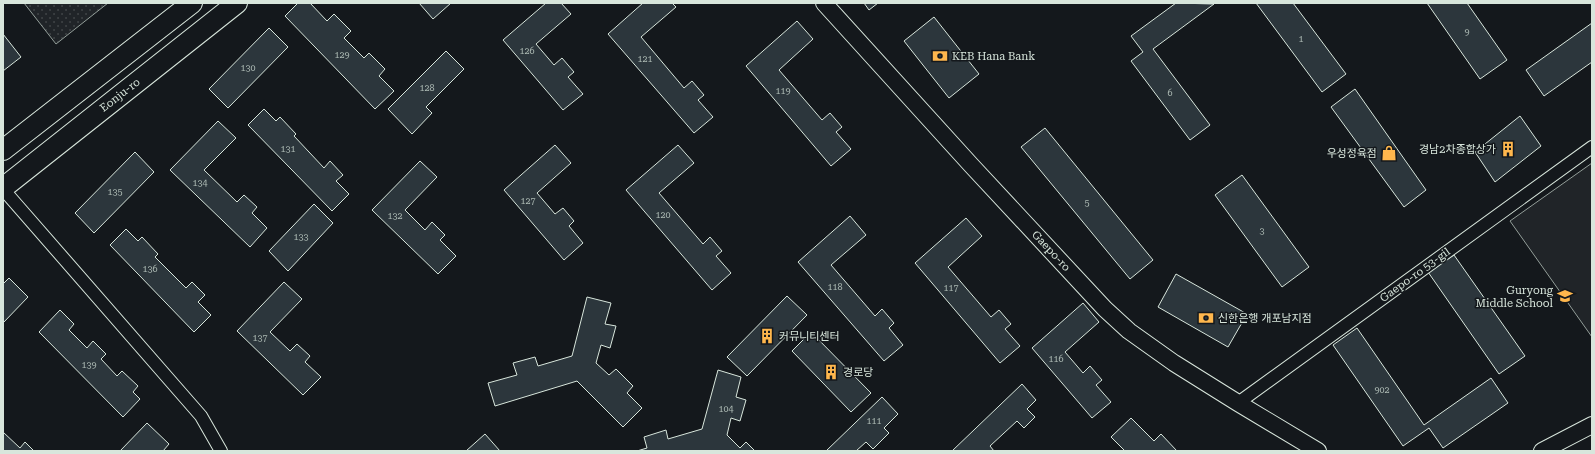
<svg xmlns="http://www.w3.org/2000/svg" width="1595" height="454" viewBox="0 0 1595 454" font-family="'Roboto Serif','Noto Sans KR',serif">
<defs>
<pattern id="grass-dots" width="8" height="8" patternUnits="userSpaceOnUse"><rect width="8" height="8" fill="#202428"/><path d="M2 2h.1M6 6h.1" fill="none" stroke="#404447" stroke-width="1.8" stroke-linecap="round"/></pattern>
</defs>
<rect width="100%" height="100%" fill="#14181c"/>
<path fill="url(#grass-dots)" stroke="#939e99" d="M 24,3 L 108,3 L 56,44 Z"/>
<path fill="#202428" stroke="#939e99" d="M 1592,163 L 1592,337 L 1510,221 Z"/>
<g fill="#2c363c" stroke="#d8e6dc">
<path d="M 298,3 L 310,3 L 327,21 L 334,14 L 351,31 L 344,38 L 364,58 L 369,53 L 385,69 L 379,76 L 394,91 L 375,109 L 285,16 Z"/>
<path d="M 419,3 L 451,3 L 433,19 Z"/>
<path d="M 546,3 L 561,3 L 571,14 L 536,44 L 554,65 L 562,58 L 574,72 L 568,77 L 583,94 L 563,110 L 503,40 Z"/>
<path d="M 643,3 L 672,3 L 676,7 L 641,37 L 684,88 L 692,81 L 704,95 L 698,100 L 713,117 L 694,133 L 608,34 Z"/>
<path d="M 864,3 L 878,3 L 869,10 Z"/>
<path d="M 1176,3 L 1214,4 L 1153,49 L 1210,125 L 1190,140 L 1131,61 L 1143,52 L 1131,36 Z"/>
<path d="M 1256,3 L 1293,3 L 1346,74 L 1322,92 Z"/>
<path d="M 1427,3 L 1467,3 L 1507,60 L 1480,79 Z"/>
<path d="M 934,17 L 979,74 L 949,98 L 904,41 Z"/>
<path d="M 797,21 L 813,39 L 779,70 L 822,120 L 830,113 L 842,127 L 836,132 L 851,149 L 831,166 L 746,66 Z"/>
<path d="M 1592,23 L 1592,62 L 1544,96 L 1526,70 Z"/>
<path d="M 269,28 L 288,47 L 228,108 L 209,89 Z"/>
<path d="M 3,34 L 21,57 L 3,71 Z"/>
<path d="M 446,51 L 464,69 L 426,107 L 432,113 L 412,134 L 388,109 Z"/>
<path d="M 1355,89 L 1426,190 L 1404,207 L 1331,107 Z"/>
<path d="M 264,109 L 276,121 L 280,117 L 296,134 L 294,136 L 324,168 L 330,161 L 343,175 L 336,181 L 349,194 L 332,211 L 248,125 Z"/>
<path d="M 1520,116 L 1541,146 L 1495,182 L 1475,152 Z"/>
<path d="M 218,121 L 236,138 L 204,170 L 237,202 L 244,195 L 257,207 L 252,213 L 267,228 L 250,247 L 170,170 Z"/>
<path d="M 1045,128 L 1153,260 L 1130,279 L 1021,147 Z"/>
<path d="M 555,145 L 571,163 L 537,193 L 555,214 L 563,208 L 574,221 L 569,226 L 583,243 L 564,260 L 504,190 Z"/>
<path d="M 678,145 L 694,163 L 659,193 L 703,244 L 710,237 L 722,251 L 716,256 L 731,273 L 712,290 L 626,190 Z"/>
<path d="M 135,152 L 154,172 L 94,233 L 75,213 Z"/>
<path d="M 420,161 L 437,177 L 405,210 L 425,230 L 432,222 L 445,235 L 440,240 L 456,256 L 438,274 L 372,210 Z"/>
<path d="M 1242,175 L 1309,267 L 1282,287 L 1215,195 Z"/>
<path d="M 314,204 L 333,223 L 288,271 L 269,251 Z"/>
<path d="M 850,216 L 866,235 L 831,265 L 875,316 L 882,309 L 894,323 L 889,328 L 903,345 L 884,361 L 798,262 Z"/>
<path d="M 966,218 L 982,236 L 948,267 L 991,317 L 999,310 L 1011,324 L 1005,329 L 1020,346 L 1000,363 L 915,263 Z"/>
<path d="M 126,229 L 138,241 L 142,237 L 158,254 L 155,257 L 186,288 L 192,282 L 205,295 L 198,302 L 211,315 L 194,332 L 110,245 Z"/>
<path d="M 1454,255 L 1525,356 L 1499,374 L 1428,272 Z"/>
<path d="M 1176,274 L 1247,314 L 1228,347 L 1158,307 Z"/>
<path d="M 9,278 L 28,297 L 3,323 L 3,284 Z"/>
<path d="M 284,282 L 302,299 L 270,332 L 290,351 L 297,344 L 310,356 L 305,362 L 321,377 L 303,395 L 237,331 Z"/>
<path d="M 787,296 L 807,315 L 747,376 L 727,357 Z"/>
<path d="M 587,297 L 611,303 L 605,324 L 616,326 L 610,348 L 601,345 L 596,363 L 609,375 L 616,369 L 633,386 L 627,393 L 642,408 L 623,427 L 577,381 L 495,406 L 488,383 L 517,375 L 513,363 L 535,357 L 538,366 L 572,356 Z"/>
<path d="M 1083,303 L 1099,322 L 1065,352 L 1083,373 L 1090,366 L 1102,380 L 1096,385 L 1111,402 L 1092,418 L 1032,348 Z"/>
<path d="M 60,310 L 74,324 L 69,330 L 87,348 L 93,341 L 106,354 L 101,359 L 117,376 L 122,371 L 138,386 L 133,392 L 140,399 L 123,417 L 39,332 Z"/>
<path d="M 1357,328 L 1424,425 L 1491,378 L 1508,403 L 1443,448 L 1429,428 L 1403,446 L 1333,345 Z"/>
<path d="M 811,332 L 871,393 L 851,412 L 792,351 Z"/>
<path d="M 718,370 L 741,377 L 736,397 L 746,400 L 740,421 L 731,418 L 727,435 L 740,448 L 746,442 L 755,451 L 637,451 L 647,448 L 644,437 L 666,430 L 668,439 L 702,429 Z"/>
<path d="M 1022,384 L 1036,400 L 1027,409 L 1035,417 L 1024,428 L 1017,421 L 990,446 L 994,451 L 952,451 Z"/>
<path d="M 882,397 L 898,414 L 884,428 L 889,433 L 873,449 L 866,442 L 856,451 L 826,451 Z"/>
<path d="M 1131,418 L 1154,441 L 1161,434 L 1177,451 L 1125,451 L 1111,437 Z"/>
<path d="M 147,423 L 169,444 L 163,451 L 120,451 Z"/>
<path d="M 3,432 L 20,448 L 25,442 L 34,451 L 3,451 Z"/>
<path d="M 485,434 L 500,451 L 466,451 Z"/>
</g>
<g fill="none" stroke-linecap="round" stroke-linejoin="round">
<g stroke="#d8e6dc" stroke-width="14">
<g id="minor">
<path d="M 3,189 L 201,416 L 221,451"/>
<path d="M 1238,403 L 1592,147"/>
</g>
</g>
<g stroke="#d8e6dc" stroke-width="18">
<g id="tertiary">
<path d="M 824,3 L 971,165 L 1105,309 L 1129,331 L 1174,363 L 1238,403 L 1318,451"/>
<path d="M 1542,451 L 1592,425"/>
</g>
</g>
<g stroke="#d8e6dc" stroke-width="22">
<g id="primary">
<path d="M 3,150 L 192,3"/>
<path d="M 3,188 L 237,3"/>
</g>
</g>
<use href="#minor" stroke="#14181c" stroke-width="12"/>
<use href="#tertiary" stroke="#14181c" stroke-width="16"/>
<use href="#primary" stroke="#14181c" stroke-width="20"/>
</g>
<defs>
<g id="bank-bare" transform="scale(1.2)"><path d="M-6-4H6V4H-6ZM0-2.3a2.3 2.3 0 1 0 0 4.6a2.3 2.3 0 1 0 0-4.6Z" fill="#ffb74d" stroke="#14181c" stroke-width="2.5" paint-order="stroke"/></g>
<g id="building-bare" transform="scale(1.2)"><path d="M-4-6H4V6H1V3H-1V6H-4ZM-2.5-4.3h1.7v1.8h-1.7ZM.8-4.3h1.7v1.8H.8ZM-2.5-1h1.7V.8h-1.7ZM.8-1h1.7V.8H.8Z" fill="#ffb74d" stroke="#14181c" stroke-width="2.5" paint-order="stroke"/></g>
<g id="shop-bare" transform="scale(1.2)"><path d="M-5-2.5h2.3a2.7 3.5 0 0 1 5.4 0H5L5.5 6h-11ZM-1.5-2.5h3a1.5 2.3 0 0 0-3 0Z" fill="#ffb74d" stroke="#14181c" stroke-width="2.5" paint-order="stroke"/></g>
<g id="school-bare" transform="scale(1.2)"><path d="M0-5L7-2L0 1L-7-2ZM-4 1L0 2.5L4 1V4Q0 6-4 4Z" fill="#ffb74d" stroke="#14181c" stroke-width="2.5" paint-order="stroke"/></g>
</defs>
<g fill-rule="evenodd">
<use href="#bank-bare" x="940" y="56"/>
<use href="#building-bare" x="1508" y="149"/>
<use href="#shop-bare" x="1389" y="153"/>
<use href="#school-bare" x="1565" y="296"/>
<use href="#bank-bare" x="1206" y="318"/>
<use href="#building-bare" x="767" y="336"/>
<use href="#building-bare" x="831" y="372"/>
</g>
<g text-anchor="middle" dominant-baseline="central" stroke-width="3" stroke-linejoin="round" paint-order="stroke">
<g font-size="9" fill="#adbab4">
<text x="1467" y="32">9</text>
<text x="1301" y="39">1</text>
<text x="527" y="51">126</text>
<text x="342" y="55">129</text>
<text x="645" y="59">121</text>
<text x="248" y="68">130</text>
<text x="427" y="88">128</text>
<text x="783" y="91">119</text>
<text x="1170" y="93">6</text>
<text x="288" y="149">131</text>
<text x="200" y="183">134</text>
<text x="115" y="192">135</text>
<text x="528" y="201">127</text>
<text x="1087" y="203">5</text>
<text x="663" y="215">120</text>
<text x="395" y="216">132</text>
<text x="1262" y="231">3</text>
<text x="301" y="237">133</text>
<text x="150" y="269">136</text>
<text x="835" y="287">118</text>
<text x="951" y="288">117</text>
<text x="260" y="338">137</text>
<text x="1056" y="359">116</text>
<text x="89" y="365">139</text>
<text x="1382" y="390">902</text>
<text x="726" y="409">104</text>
<text x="874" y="421">111</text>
</g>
<g font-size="11" fill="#d8e6dc" stroke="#14181c" text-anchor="start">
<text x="952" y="56">KEB Hana Bank</text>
<text x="1496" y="149" text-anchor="end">경남2차종합상가</text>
<text x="1377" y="153" text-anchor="end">우성정육점</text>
<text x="1553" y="290" text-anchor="end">Guryong<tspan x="1553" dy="13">Middle School</tspan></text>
<text x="1218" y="318">신한은행 개포남지점</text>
<text x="779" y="336">커뮤니티센터</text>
<text x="843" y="372">경로당</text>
</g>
<g font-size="11" fill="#d8e6dc" stroke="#14181c">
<text transform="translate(120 95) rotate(-38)">Eonju-ro</text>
<text transform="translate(1051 251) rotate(47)">Gaepo-ro</text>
<text transform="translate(1415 275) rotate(-36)">Gaepo-ro 53-gil</text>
</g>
</g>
<rect width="1595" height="454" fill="none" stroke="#d8e6dc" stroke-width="8"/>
</svg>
